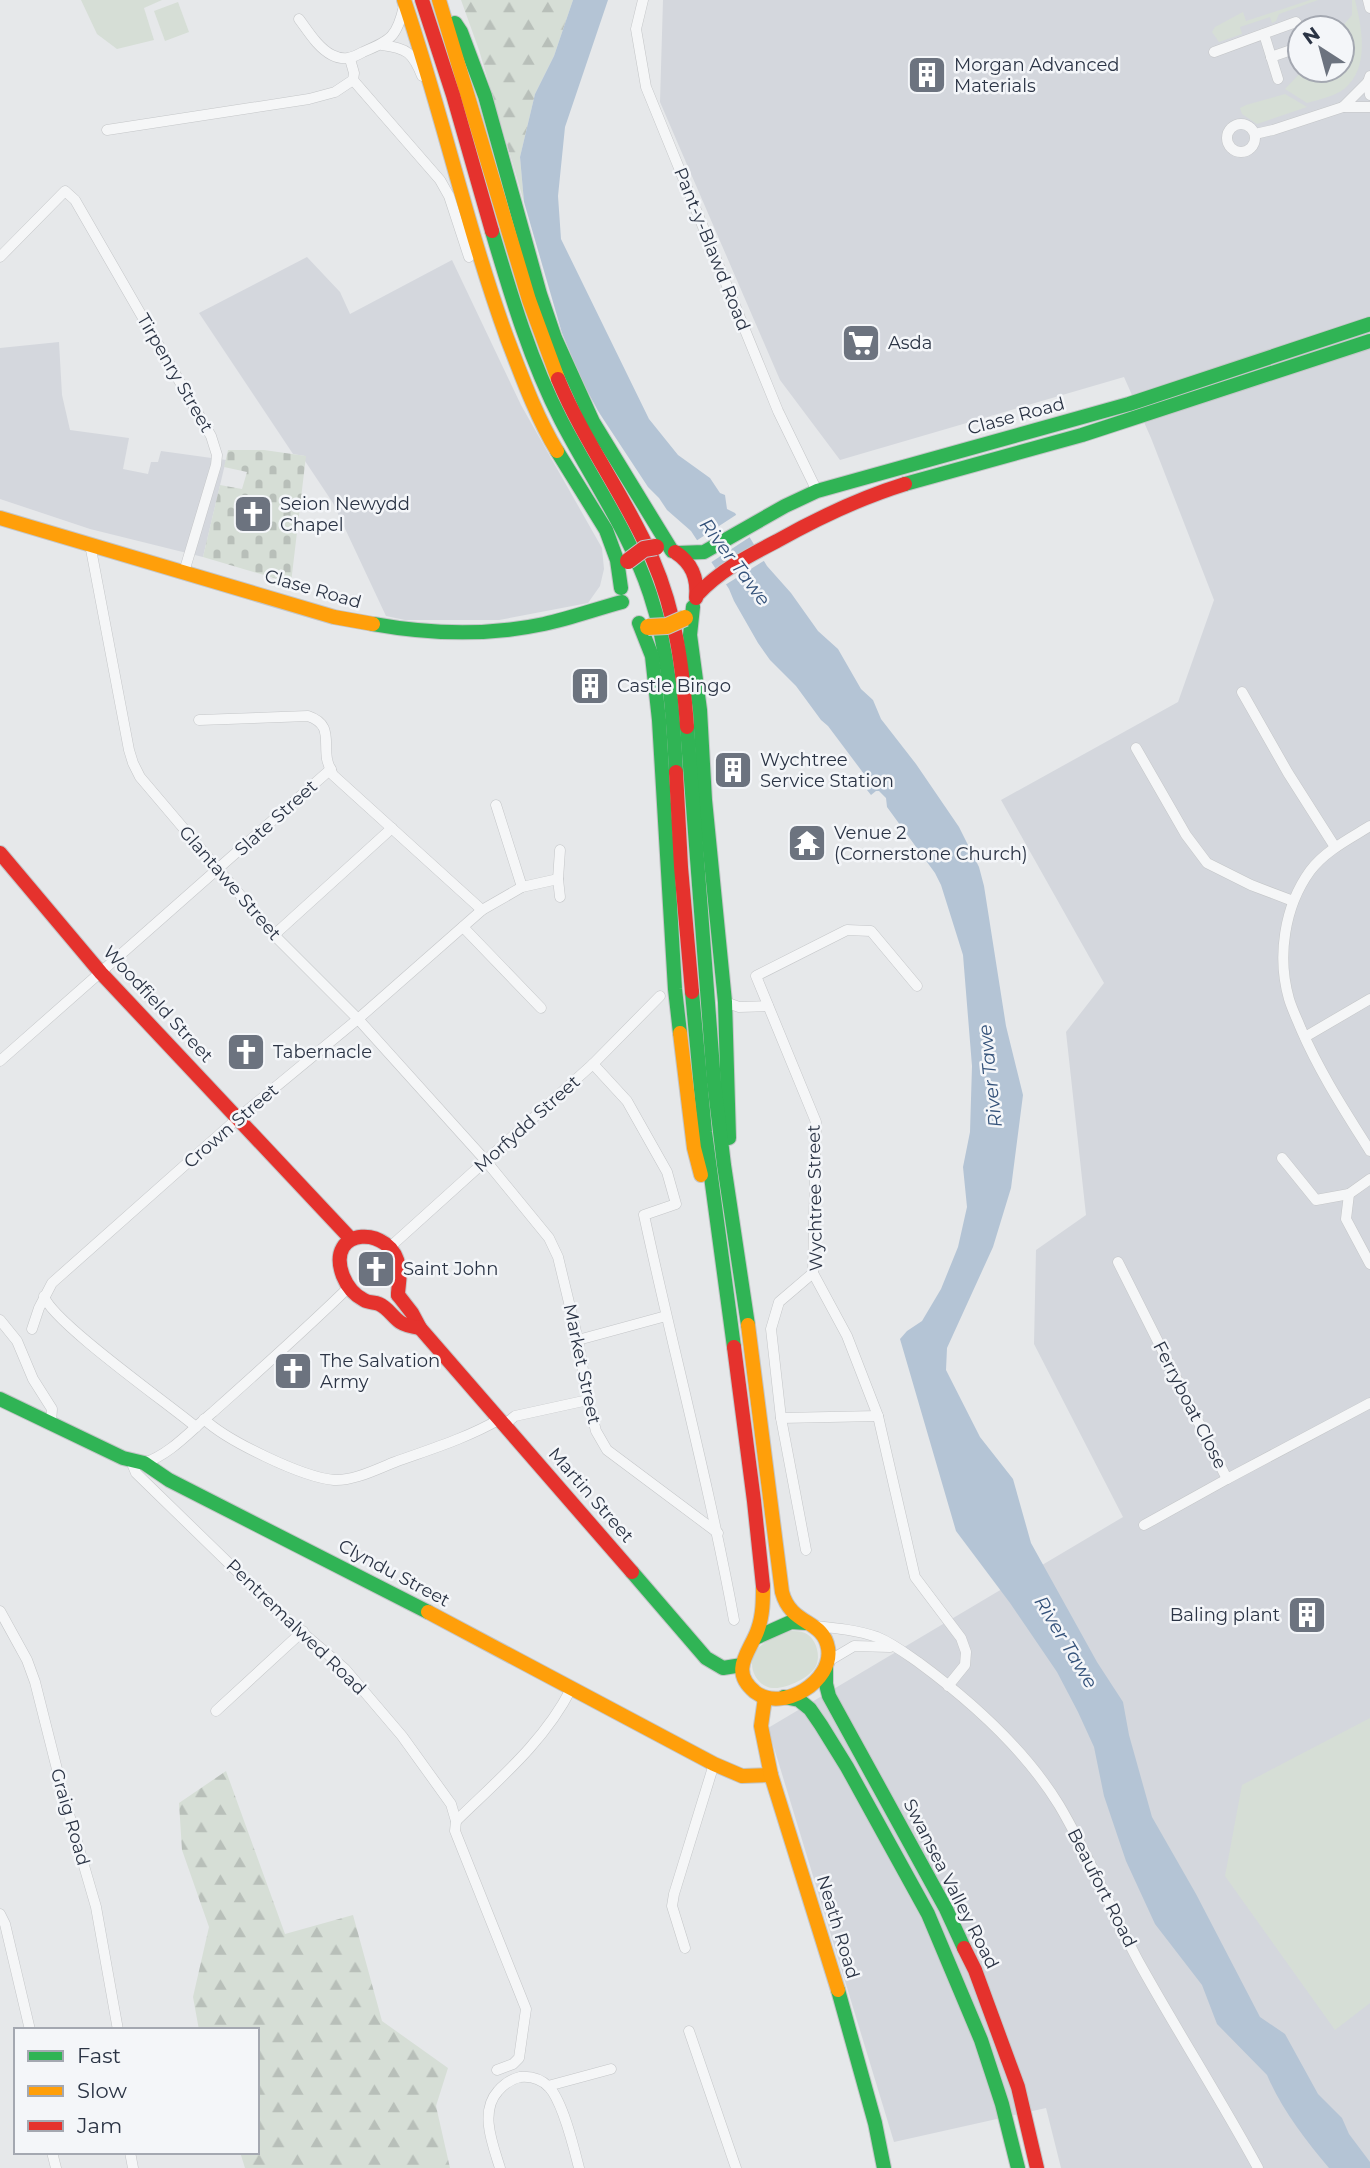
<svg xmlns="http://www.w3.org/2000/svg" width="1370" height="2168" viewBox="0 0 1370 2168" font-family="Montserrat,sans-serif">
<defs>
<pattern id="forest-firs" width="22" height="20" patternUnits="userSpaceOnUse" patternTransform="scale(1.75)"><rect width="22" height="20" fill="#d6ded6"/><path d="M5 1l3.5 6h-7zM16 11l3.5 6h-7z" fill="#b8bfb9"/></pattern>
<pattern id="cemetery-stones" width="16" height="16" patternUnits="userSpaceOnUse" patternTransform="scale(1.75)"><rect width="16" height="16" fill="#d6ded6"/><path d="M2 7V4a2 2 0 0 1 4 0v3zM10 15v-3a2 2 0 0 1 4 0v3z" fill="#b8bfb9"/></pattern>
</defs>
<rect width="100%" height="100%" fill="#e6e8ea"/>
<g fill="#d4d7dd" fill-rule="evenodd">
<path d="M 663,0 L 1370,0 L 1370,2168 L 1061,2168 L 1046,2108 L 894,2142 L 768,1728 L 1123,1517 L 1034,1344 L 1036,1250 L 1086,1215 L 1066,1032 L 1104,983 L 1001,800 L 1178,702 L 1214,600 L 1151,438 L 1124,377 L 840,460 L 780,380 L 660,102 ZM 1300,28 L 1342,28 L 1342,70 L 1300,70 Z"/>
<path d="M 307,257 L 340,292 L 350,314 L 452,260 L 521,405 L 602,548 L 604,569 L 600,586 L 588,603 L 499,620 L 405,620 L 386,616 L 333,503 L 305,461 L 305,456 L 293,454 L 199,313 Z"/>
<path d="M 59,342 L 62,395 L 70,430 L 129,438 L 123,469 L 148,474 L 151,462 L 158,462 L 161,451 L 226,460 L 203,557 L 90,529 L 0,499 L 0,348 Z"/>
</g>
<g fill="#d6ded6">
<path d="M 81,0 L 162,0 L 144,8 L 154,40 L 117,49 L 97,34 Z"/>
<path d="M 1310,0 L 1318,0 L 1279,14 L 1276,21 L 1272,23 L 1270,17 L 1240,27 L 1242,34 L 1219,42 L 1212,32 L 1215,27 L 1243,12 L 1246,21 Z"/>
<path d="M 1352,0 L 1355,0 C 1362,28 1370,68 1344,89 C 1335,96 1318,100 1307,103 L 1285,89 L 1303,70 L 1342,70 L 1341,28 L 1352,15 Z"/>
<path d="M 178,2 L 189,32 L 165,41 L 154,11 Z"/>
<path d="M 1285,94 L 1307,107 L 1257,124 L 1242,114 L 1240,108 L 1246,105 Z"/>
<path d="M 789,1631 C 794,1631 800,1631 805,1633 C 816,1638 821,1655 816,1666 C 810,1678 786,1689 773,1688 C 756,1687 746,1665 756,1651 C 763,1641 778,1636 789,1631 Z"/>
<path d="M 1370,1718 L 1370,2003 L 1335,2030 L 1225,1876 L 1242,1785 Z"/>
</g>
<g fill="url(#forest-firs)">
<path d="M 461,0 L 573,0 L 554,56 L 535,94 L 520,157 L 524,202 L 479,50 Z"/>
<path d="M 226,1771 L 285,1934 L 353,1915 L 382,2021 L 448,2068 L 436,2106 L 450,2168 L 245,2168 L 240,2152 L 257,2152 L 257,2030 L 199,2030 L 193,1997 L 209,1927 L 182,1850 L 179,1803 Z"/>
</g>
<path fill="url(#cemetery-stones)" d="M 228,450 L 264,450 L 306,456 L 291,583 L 203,557 L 220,485 L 242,489 L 247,472 L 224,467 Z"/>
<path fill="#b4c4d5" d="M 573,0 L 608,0 L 565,127 L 558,196 L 561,239 L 649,419 L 678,455 L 710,478 L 720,493 L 725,495 L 727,509 L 735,513 L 767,566 L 791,593 L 818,631 L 838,649 L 861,689 L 873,700 L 881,719 L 916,764 L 959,827 L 979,867 L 984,886 L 1006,1026 L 1023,1095 L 1011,1188 L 993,1247 L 947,1348 L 946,1370 L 980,1437 L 1013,1479 L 1031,1543 L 1097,1662 L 1123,1702 L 1129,1735 L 1152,1817 L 1196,1894 L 1260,2017 L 1285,2034 L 1318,2094 L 1342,2118 L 1349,2134 L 1370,2162 L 1370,2168 L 1329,2168 C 1306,2141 1281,2108 1267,2075 L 1217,2024 L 1202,1985 L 1155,1924 L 1126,1861 L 1104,1796 L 1094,1747 L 1078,1712 L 1057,1672 L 1010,1603 L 956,1531 L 900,1339 L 907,1331 L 922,1321 L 941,1289 L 958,1247 L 967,1207 L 963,1167 L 970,1132 L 972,1066 L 963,955 L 941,885 L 935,873 L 887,807 L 886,798 L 879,791 L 876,791 L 871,795 L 867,790 L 871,786 L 870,782 L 828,726 L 821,720 L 796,686 L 770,660 L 758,643 L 734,601 L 729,589 L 691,531 L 667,510 L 659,498 L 648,487 L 598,411 L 581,379 L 562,333 L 524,202 L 520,157 L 535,94 L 554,56 Z"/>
<g fill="#e6e8ea">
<path d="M 739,513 L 753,535 L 710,563 L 696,541 Z"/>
<path d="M 757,543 L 767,559 L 725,585 L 715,569 Z"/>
</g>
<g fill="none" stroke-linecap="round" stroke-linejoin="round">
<g stroke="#c4c6c8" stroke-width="11">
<g id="street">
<path d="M 643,0 L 636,29 L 646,87 L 778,411 L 817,491"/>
<path d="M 1368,0 L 1370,8"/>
<path d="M 299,19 C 308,31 318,48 332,55 C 344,61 352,58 363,52 C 391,40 397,37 404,6"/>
<path d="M 1264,34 L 1278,79"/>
<path d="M 382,45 C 407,48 413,53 422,76"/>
<path d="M 1214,52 L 1296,22 L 1300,29"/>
<path d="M 1271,57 L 1300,47"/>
<path d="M 1370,76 L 1368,82 L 1370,95"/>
<path d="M 353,80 L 440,180 L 449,196 L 469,257"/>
<path d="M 1343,107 L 1368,82"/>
<circle cx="1241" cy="138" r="14"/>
<path d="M 107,130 L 309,99 L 335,92 L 353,80 L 354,73 L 350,59"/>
<path d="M 1255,134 L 1273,130 L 1343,107 L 1370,107"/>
<path d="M 0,257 L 65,191 L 75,200 L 211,436 L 217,455 L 216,465 L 184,572"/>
<path d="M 90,544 L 129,750 L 133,763 L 140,777 L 274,935 L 358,1019 L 486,1161 L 549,1238 L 558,1257 L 578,1340 L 588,1400 L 596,1431 L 607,1450 L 718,1533"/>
<path d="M 1242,692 L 1288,773 L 1335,847"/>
<path d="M 199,720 L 308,716 C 332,724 324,740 327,759 C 328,764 331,771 333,775 L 482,910"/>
<path d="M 1136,748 L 1186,835 L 1207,863 L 1251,885 L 1293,901"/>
<path d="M 496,805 L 522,887"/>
<path d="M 1370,826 C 1349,839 1325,851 1310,871 C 1284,907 1277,957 1289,999 C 1292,1009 1297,1019 1301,1029 C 1320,1073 1345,1111 1370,1151"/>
<path d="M 560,897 L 558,879 L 560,850"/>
<path d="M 463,927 L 541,1008"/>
<path d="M 274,935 L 392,828"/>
<path d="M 917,986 L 871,931 L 847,930 L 756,976 L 816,1122 L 813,1273 L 847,1336 L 878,1416 L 915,1577 L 961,1638 L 966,1652 L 965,1665 L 948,1686"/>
<path d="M 725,1002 L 739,1007 L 768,1006"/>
<path d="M 1305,1037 L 1370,999"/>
<path d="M 0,1061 L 331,769"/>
<path d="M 593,1064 L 627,1101 L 667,1172 L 676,1204 L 644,1215 C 673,1350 709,1484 734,1620"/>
<path d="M 1282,1158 L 1316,1200 L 1349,1194 L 1370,1179"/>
<path d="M 1349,1194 L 1346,1219 L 1370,1264"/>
<path d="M 390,1247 L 593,1064 L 660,996"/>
<path d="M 1118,1262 L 1227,1479 L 1370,1403"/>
<path d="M 44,1296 C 51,1321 170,1405 196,1427"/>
<path d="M 0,1320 L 17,1341 L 33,1379 L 52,1409 L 51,1423"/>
<path d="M 32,1329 L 39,1308 L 52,1283 L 238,1118 L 358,1019 L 482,910 L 522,887 L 558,879"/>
<path d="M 578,1340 L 666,1316"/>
<path d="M 781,1418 L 878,1416"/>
<path d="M 204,1419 C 227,1441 302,1477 334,1480 C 354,1481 377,1469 395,1462 C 431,1449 467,1438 500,1419"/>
<path d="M 504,1425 L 515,1416 L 588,1400"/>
<path d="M 131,1461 L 136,1473 L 282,1615 L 345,1669 L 402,1736 L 451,1804 L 456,1821 L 455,1831 L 526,2009 L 519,2058 L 513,2064 L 497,2070"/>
<path d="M 144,1463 C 171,1454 191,1430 213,1412 C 259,1371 305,1330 349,1287"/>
<path d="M 1144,1525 L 1227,1479"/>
<path d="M 806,1550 L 781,1418 L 771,1329 L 779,1302 L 813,1273"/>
<path d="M 0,1611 L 27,1660 L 35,1682 L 64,1797 L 96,1907 L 118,2030"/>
<path d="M 815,1626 C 835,1628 857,1630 877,1637 C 892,1643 905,1653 918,1662 C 971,1701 1024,1748 1059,1805 C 1090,1857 1112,1913 1141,1966 C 1179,2034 1221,2100 1258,2168"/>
<path d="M 827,1662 L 854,1646 L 890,1647"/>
<path d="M 216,1711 L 303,1631"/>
<path d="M 456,1821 C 498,1780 544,1742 571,1689"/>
<path d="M 0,1914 L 5,1924 L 30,2030"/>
<path d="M 685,1948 L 672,1906 L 674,1894 L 714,1764"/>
<path d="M 689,2031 L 736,2168"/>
<path d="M 548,2086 L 611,2069"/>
<path d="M 52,2152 L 56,2168"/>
<path d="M 130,2152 L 133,2168"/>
<path d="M 500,2168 C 493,2145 479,2112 498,2091 C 504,2084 511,2079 520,2077 C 530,2076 541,2079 549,2087 C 563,2102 574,2148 579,2168"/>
</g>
</g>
<g stroke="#c4c6c8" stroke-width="16">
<g id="fast">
<path d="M 455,23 L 461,32 L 485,96 L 540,294 L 555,338 L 593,422 L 672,551"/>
<path d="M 492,231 C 511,295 530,360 561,420 C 591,478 629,531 650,594 C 669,651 673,712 676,772"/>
<path d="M 557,451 L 606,530 L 617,560 L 621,588"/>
<path d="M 905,484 L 1082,435 L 1370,341"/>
<path d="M 678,553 L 704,552 L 785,506 L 817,491 L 1129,404 L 1370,324"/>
<path d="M 693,607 L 690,635 L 700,710 L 705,800 L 725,1002 L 729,1138"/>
<path d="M 639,623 L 652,656 L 659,720 L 675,989 L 680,1033"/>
<path d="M 373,624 C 429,634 488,636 544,624 C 571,618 596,609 622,602"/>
<path d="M 687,727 L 714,1082 L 724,1165 L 748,1325"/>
<path d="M 692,992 L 705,1132 L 734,1347"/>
<path d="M 0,1399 L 123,1458 L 144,1463 L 169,1480 L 428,1612"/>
<path d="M 632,1572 L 706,1658 L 723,1668 L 742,1665"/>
<path d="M 755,1638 L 791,1622 L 806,1623"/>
<path d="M 826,1667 L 826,1684 L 829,1696 L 946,1909 L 964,1948"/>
<path d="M 784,1697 L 799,1700 L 810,1709 L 821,1725 L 847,1767 L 928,1914 L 981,2040 L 1002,2104 L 1018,2168"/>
<path d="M 838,1990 L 875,2123 L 884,2168"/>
</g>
</g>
<g stroke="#c4c6c8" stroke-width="16">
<g id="slow">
<path d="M 404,0 C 442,112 467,228 507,338 C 522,377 536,416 557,451"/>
<path d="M 439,0 L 529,300 L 558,379"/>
<path d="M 0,518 L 334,617 L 373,624"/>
<path d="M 680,1033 L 694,1148 L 701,1175"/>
<path d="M 748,1325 L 782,1592 C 791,1626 823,1619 828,1648 C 834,1681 782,1713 755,1692 C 728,1670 751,1651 758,1629 C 763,1615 763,1600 763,1586"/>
<path d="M 428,1612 L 714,1764 L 742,1776 L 771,1775"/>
<path d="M 765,1698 L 761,1726 L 771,1775 L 838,1990"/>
</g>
</g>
<g stroke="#c4c6c8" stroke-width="16">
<g id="jam">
<path d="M 422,0 L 453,95 L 492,231"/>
<path d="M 558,379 C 584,442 626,497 653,560 C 676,613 683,670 687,727"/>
<path d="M 675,552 C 692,563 698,578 696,598"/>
<path d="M 697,595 C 719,571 748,556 777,541 C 818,518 860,498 905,484"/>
<path d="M 676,772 L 681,867 L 692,992"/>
<path d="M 0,853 L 101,973 L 350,1238"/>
<path d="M 398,1295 L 412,1313 L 420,1328 L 632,1572"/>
<path d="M 398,1295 C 398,1287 401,1276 399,1268 C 393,1224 324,1226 343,1276 C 347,1286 354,1295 364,1300 C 369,1303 374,1302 379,1304 C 388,1308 392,1316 400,1322 C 406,1326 413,1327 420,1328"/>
<path d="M 734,1347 L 754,1501 L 763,1586"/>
<path d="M 964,1948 L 975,1970 L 1018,2087 L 1037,2168"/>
</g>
</g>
<use href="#street" stroke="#f5f6f7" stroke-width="10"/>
<use href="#fast" stroke="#30b455" stroke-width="14"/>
<use href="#slow" stroke="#ff9f0a" stroke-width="14"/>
<use href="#jam" stroke="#e5322d" stroke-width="14"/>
<g stroke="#c2c5c8" stroke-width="18" stroke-linecap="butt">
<path id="slow-bridge" d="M 648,627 L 667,626 L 685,618"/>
</g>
<g stroke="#c2c5c8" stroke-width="18" stroke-linecap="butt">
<path id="jam-bridge" d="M 628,561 L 644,549 L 656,547"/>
</g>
<use href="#slow-bridge" stroke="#ff9f0a" stroke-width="16"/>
<use href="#jam-bridge" stroke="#e5322d" stroke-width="16"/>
</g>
<defs>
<g id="building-square" transform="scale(2.0125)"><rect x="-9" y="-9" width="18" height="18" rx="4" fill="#6c737f" stroke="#f4f6f9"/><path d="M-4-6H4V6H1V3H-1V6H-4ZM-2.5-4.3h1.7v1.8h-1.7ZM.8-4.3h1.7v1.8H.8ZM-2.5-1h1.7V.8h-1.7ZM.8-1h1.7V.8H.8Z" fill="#fff"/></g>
<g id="supermarket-square" transform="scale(2.0125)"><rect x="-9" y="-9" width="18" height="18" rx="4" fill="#6c737f" stroke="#f4f6f9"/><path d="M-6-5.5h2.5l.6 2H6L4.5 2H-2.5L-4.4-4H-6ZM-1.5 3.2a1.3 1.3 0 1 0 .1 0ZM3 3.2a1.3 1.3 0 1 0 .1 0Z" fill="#fff"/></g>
<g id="church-square" transform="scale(2.0125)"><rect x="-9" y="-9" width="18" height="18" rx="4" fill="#6c737f" stroke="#f4f6f9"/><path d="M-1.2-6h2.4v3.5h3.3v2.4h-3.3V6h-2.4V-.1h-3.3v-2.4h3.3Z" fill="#fff"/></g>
<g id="temple-square" transform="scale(2.0125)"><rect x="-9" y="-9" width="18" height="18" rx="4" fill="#6c737f" stroke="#f4f6f9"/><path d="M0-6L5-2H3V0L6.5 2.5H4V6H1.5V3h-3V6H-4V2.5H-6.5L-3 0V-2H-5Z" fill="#fff"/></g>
</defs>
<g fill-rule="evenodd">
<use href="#building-square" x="927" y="75"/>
<use href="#supermarket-square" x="861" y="343"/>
<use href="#church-square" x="253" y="514"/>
<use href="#building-square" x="590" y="686"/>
<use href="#building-square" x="733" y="770"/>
<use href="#temple-square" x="807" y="843"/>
<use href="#church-square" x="246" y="1052"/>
<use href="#church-square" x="376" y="1269"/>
<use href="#church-square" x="293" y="1371"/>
<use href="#building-square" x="1307" y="1615"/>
</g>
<g text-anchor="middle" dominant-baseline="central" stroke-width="5" stroke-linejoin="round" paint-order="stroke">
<g font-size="18" fill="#2b3445" stroke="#f4f6f9" text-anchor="start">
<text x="954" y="65">Morgan Advanced<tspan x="954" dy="21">Materials</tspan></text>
<text x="888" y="343">Asda</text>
<text x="280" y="504">Seion Newydd<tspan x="280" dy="21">Chapel</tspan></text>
<text x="617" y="686">Castle Bingo</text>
<text x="760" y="760">Wychtree<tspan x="760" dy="21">Service Station</tspan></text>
<text x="834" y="833">Venue 2<tspan x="834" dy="21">(Cornerstone Church)</tspan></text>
<text x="273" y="1052">Tabernacle</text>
<text x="403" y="1269">Saint John</text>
<text x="320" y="1361">The Salvation<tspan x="320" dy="21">Army</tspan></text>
<text x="1280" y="1615" text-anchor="end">Baling plant</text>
</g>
<g font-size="18" fill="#2b3445" stroke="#f4f6f9">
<text transform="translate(712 249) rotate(68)">Pant-y-Blawd Road</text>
<text transform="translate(175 373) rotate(60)">Tirpenry Street</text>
<text transform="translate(1016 416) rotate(-15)">Clase Road</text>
<text transform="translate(313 589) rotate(16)">Clase Road</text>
<text transform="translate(276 818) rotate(-42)">Slate Street</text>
<text transform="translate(230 883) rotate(49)">Glantawe Street</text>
<text transform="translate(158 1004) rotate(47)">Woodfield Street</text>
<text transform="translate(527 1124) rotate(-42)">Morfydd Street</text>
<text transform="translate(231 1126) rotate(-41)">Crown Street</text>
<text transform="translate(815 1198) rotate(-91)">Wychtree Street</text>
<text transform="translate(582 1364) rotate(78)">Market Street</text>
<text transform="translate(1190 1405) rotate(63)">Ferryboat Close</text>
<text transform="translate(591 1495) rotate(49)">Martin Street</text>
<text transform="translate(394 1573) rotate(28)">Clyndu Street</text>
<text transform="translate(296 1627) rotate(44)">Pentremalwed Road</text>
<text transform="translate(70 1817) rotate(74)">Graig Road</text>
<text transform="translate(951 1884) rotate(63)">Swansea Valley Road</text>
<text transform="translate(1102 1888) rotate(63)">Beaufort Road</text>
<text transform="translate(838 1927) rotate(73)">Neath Road</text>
</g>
<g font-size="19" font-style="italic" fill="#34527a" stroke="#f4f6f9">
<text transform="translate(735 562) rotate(53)">River Tawe</text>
<text transform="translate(990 1076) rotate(-96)">River Tawe</text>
<text transform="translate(1066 1642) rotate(59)">River Tawe</text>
</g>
</g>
<rect x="14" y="2028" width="245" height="126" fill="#f4f6f9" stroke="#a4a8b1" stroke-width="2"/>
<rect x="28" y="2051" width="35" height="10" fill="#30b455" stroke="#a4a8b1" stroke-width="2"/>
<text x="77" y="2063" font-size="21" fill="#2b3445">Fast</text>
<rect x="28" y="2086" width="35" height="10" fill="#ff9f0a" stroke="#a4a8b1" stroke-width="2"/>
<text x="77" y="2098" font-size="21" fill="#2b3445">Slow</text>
<rect x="28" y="2121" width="35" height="10" fill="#e5322d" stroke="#a4a8b1" stroke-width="2"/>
<text x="77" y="2133" font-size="21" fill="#2b3445">Jam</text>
<g transform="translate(1321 49) rotate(324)"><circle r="33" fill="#f4f6f9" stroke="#a4a8b1" stroke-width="2"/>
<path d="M0-5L12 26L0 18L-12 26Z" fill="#6c737f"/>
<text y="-10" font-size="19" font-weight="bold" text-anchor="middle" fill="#2b3445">N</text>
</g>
</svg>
